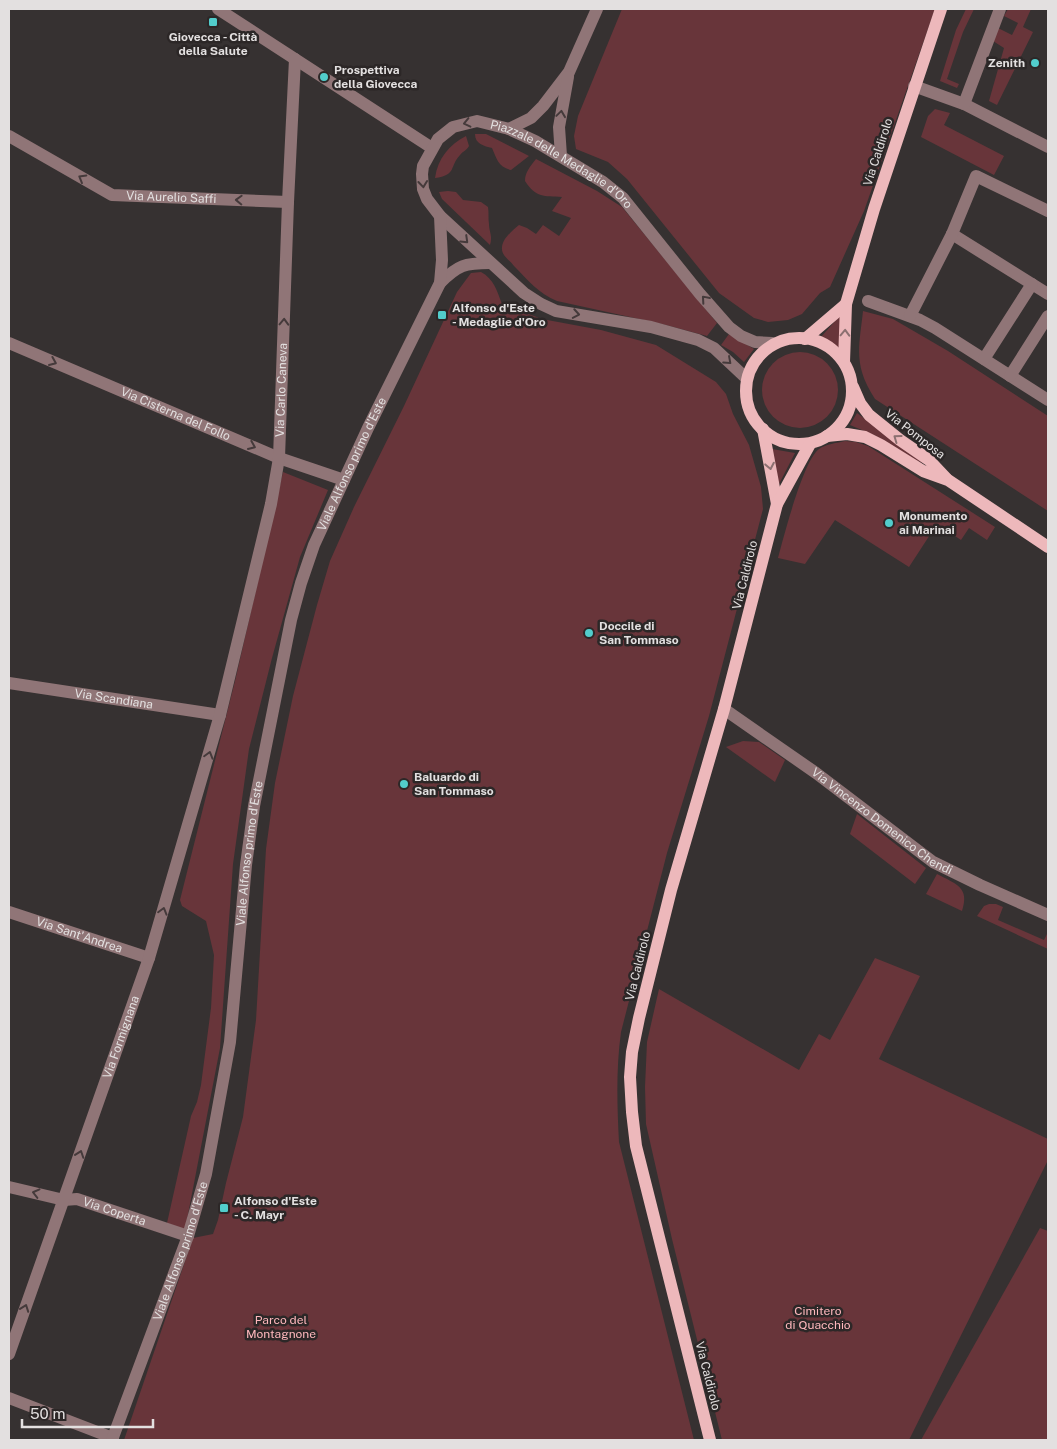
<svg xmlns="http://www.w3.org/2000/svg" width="1057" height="1449" viewBox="0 0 1057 1449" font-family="'Public Sans',sans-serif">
<rect width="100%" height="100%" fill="#363131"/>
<g fill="#68353a">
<path d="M 622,9 L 935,9 L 864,211 L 830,287 L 820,293 L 802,314 L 788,320 L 768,322 L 754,318 L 719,293 L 627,179 L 608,162 L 576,149 L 574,136 L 578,116 Z"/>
<path d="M 966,9 L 974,9 L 963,32 L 947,79 L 959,84 L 957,88 L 940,81 L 956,30 Z"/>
<path d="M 1008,9 L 1031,9 L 1023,27 L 1033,32 L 997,105 L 989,101 L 1004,48 L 993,41 L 998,28 L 1012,35 L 1018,23 L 1004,16 Z"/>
<path d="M 935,109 L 950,113 L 944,125 L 1004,156 L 994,175 L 921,137 L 928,116 Z"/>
<path d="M 475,134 L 486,134 L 529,156 L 511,170 C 498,167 497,159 492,148 C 484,146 475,144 475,134 Z"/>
<path d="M 466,136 L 469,146 C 466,151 463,151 460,155 C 449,167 457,175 435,178 C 438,158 449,145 466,136 Z"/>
<path d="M 536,159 L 597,191 L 622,207 L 717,323 L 707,336 L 662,324 L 557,301 C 539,294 528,280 514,266 C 509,259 501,256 502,247 C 503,238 512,231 519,225 L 527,228 L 536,234 L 543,225 L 559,236 L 571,218 L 552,211 L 562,197 C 544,196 536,198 525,181 C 525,172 530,167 536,159 Z"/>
<path d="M 448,191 L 456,192 L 463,200 L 481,202 L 488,207 C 489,213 488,218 489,224 C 489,232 493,236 490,245 L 442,199 L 439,192 Z"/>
<path d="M 481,272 C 494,279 497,291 502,304 L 542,319 L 601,330 L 656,345 L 716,382 L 726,394 L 733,414 L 749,445 L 761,487 L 763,509 L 709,716 L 667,853 L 621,1032 C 616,1068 617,1105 619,1142 L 694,1440 L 124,1440 L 193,1238 L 213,1234 L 218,1220 L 226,1183 L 243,1117 L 256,1020 L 266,849 L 275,783 L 293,696 L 317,605 L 330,561 L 354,507 L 404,406 L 457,292 L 471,273 Z"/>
<path d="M 863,311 L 893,319 L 948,351 L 1048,416 L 1048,511 L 875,399 C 853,365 859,348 863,311 Z"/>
<path d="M 843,312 L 839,350 L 821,337 Z"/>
<path d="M 729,334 L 754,349 L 744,362 L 733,352 L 721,345 Z"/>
<circle cx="800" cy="390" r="38"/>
<path d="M 857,413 L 926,464 L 914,460 L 876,436 L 850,425 Z"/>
<path d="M 845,441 L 856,442 L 868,446 L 995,527 L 987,540 L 969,528 L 961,540 L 937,524 L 909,567 L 835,520 L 805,564 L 778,558 C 784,536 803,461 819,449 C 826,444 837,443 845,441 Z"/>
<path d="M 772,449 L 795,453 L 779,484 Z"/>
<path d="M 283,472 L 328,490 L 300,557 L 272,658 L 249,749 L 233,864 L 220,1048 L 185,1230 L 167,1223 L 191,1116 L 197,1102 L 201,1085 L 211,1008 L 214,955 L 206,921 L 182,906 L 180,900 L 235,681 Z"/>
<path d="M 743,741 L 759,742 L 785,760 L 775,782 L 726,747 Z"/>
<path d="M 857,814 L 926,868 L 915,884 L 850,834 Z"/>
<path d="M 937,874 C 956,884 970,887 962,911 L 926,894 Z"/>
<path d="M 989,904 L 996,904 L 1003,907 L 998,920 L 1044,940 L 1048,932 L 1048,949 L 977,916 L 984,906 Z"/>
<path d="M 875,958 L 920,976 L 879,1059 L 1048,1139 L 1048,1160 L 909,1440 L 722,1440 L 672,1239 L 646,1124 L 645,1087 L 647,1042 L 659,989 L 799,1070 L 819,1034 L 830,1040 Z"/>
<path d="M 1040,1228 L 1048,1231 L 1048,1440 L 921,1440 Z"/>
</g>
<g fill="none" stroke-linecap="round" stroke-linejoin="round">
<g stroke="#907577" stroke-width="12">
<path d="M 218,9 L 432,148"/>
<path d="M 914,86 L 964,104 L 1048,147"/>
<path d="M 964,104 L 1000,9"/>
<path d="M 509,129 L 531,118 L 543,106 L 569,72 L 597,9"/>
<path id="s1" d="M 9,136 L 112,195 L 288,202"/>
<path d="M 561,156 L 559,127 L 568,77"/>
<path d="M 952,234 L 1048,294"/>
<path d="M 440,283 C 458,265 465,263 490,263"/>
<path d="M 868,301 L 920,320 L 935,328 L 1048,400"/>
<path d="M 910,316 L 952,234 L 976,176 L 1048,211"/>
<path id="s2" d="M 9,343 L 279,458 L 344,480"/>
<path d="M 984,359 L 1032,284"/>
<path d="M 1010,376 L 1048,316"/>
<path id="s3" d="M 747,379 L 714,348 L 698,340 L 651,327 L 556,311 L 541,304 L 524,293 L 440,216 L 427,199 L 423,189 L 422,174 L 423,166 L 438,139 L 453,127 L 477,121 L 509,129 L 535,141 L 603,182 L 623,198 L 700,294 L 729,327 L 741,336 L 755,342 L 772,343"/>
<path id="s4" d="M 9,683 L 220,715"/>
<path id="s5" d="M 724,709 L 816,773 L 933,862 L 980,885 L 1048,915"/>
<path id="s6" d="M 9,912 L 149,958"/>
<path id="s7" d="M 9,1187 L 64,1200 L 77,1199 L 188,1236"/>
<path id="s8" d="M 9,1354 L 149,958 L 220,715 L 271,504 L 279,458 L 288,202 L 295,59"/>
<path d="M 9,1398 L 113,1438"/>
<path id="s9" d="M 112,1440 L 188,1236 L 206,1174 L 230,1042 L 246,865 L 254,806 L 291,620 L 301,583 L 314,545 L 368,428 L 440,283 L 442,260 L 440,216"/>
</g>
<g stroke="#edb8bb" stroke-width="12">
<circle cx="799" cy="391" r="53"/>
<path d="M 805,339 L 846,304"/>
<path d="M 844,362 L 846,304 L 874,209 L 941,9"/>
<path d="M 853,387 L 860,403 L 869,415 L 900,440 L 929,460 L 946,478"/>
<path d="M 763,429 L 777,504"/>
<path d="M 827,436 L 847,434 L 865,437 L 881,445 L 923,471 L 948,480 L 1048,547"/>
<path d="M 710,1440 L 636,1146 L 632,1112 L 630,1077 L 632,1052 L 639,1018 L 671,890 L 724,709 L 777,504 L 810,444"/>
</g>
</g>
<defs><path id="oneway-chevron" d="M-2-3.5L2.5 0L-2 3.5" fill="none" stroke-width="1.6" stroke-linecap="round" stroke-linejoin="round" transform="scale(1.25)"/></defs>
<g stroke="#453a3b">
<use href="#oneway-chevron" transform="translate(561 114) rotate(-82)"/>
<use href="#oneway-chevron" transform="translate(467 123) rotate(167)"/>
<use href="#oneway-chevron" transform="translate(82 178) rotate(-150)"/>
<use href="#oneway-chevron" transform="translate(423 184) rotate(84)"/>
<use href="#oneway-chevron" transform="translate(239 200) rotate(-178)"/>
<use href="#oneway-chevron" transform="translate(465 240) rotate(44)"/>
<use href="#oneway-chevron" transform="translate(705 299) rotate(-131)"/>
<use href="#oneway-chevron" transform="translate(576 314) rotate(10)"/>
<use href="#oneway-chevron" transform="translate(284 322) rotate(-88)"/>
<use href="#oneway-chevron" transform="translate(728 361) rotate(42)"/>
<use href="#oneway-chevron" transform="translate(53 362) rotate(23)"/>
<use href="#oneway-chevron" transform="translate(252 446) rotate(23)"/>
<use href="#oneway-chevron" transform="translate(209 755) rotate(-74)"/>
<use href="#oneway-chevron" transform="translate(163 911) rotate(-74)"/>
<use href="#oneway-chevron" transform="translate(80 1154) rotate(-71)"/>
<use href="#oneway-chevron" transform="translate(36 1193) rotate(-166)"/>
<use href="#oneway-chevron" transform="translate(25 1308) rotate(-70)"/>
</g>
<g stroke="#8c7071">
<use href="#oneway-chevron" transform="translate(845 333) rotate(-88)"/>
<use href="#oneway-chevron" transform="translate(897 438) rotate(-144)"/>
<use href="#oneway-chevron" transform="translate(770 466) rotate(79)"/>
</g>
<g fill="#52cdcc" stroke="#2c2727" stroke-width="2">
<rect x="208" y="17" width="10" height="10" rx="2.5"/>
<circle cx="1035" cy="63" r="5"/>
<circle cx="324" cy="77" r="5"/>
<rect x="437" y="310" width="10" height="10" rx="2.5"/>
<circle cx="889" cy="523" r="5"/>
<circle cx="589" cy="633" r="5"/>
<circle cx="404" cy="784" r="5"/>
<rect x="219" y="1203" width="10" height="10" rx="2.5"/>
</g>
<g text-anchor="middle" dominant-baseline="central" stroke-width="5" stroke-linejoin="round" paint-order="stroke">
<g font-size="12" font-weight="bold" fill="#e3e0e0" stroke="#2c2727" text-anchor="start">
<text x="213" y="37" text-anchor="middle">Giovecca - Città<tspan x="213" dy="14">della Salute</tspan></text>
<text x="1025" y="63" text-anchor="end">Zenith</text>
<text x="334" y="70">Prospettiva<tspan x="334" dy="14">della Giovecca</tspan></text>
<text x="452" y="308">Alfonso d'Este<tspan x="452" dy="14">- Medaglie d'Oro</tspan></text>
<text x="899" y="516">Monumento<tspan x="899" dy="14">ai Marinai</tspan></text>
<text x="599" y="626">Doccile di<tspan x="599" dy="14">San Tommaso</tspan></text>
<text x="414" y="777">Baluardo di<tspan x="414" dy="14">San Tommaso</tspan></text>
<text x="234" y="1201">Alfonso d'Este<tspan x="234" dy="14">- C. Mayr</tspan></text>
</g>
<g font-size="12" fill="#e3e0e0" stroke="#2c2727">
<text transform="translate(878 152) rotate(-72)">Via Caldirolo</text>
<text stroke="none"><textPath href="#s3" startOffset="585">Piazzale delle Medaglie d'Oro</textPath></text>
<text stroke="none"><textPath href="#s1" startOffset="178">Via Aurelio Saffi</textPath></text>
<text stroke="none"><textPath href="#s8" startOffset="1005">Via Carlo Caneva</textPath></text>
<text stroke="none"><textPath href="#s2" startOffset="181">Via Cisterna del Follo</textPath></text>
<text transform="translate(915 434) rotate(38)">Via Pomposa</text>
<text stroke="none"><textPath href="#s9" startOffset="1011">Viale Alfonso primo d'Este</textPath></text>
<text transform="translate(745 575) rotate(-76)">Via Caldirolo</text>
<text stroke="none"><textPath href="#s4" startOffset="106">Via Scandiana</textPath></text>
<text stroke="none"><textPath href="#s5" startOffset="194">Via Vincenzo Domenico Chendi</textPath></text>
<text stroke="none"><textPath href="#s9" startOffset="606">Viale Alfonso primo d'Este</textPath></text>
<text stroke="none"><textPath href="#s6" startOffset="74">Via Sant'Andrea</textPath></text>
<text transform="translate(638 966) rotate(-76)">Via Caldirolo</text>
<text stroke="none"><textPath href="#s8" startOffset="336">Via Formignana</textPath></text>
<text stroke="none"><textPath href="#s7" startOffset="109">Via Coperta</textPath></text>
<text stroke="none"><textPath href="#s9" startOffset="201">Viale Alfonso primo d'Este</textPath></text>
<text transform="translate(708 1376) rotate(76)">Via Caldirolo</text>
</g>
<g font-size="12" fill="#feb7bc" stroke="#2c2727">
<text x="818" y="1311">Cimitero<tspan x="818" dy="14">di Quacchio</tspan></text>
<text x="281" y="1320">Parco del<tspan x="281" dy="14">Montagnone</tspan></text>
</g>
</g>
<rect width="1057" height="1449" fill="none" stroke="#e3e0e0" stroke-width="20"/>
<path d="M22 1419v8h131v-8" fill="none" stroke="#e3e0e0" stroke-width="2.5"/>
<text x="30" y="1419" font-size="15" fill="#e3e0e0" stroke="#2c2727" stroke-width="4" paint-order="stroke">50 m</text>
</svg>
